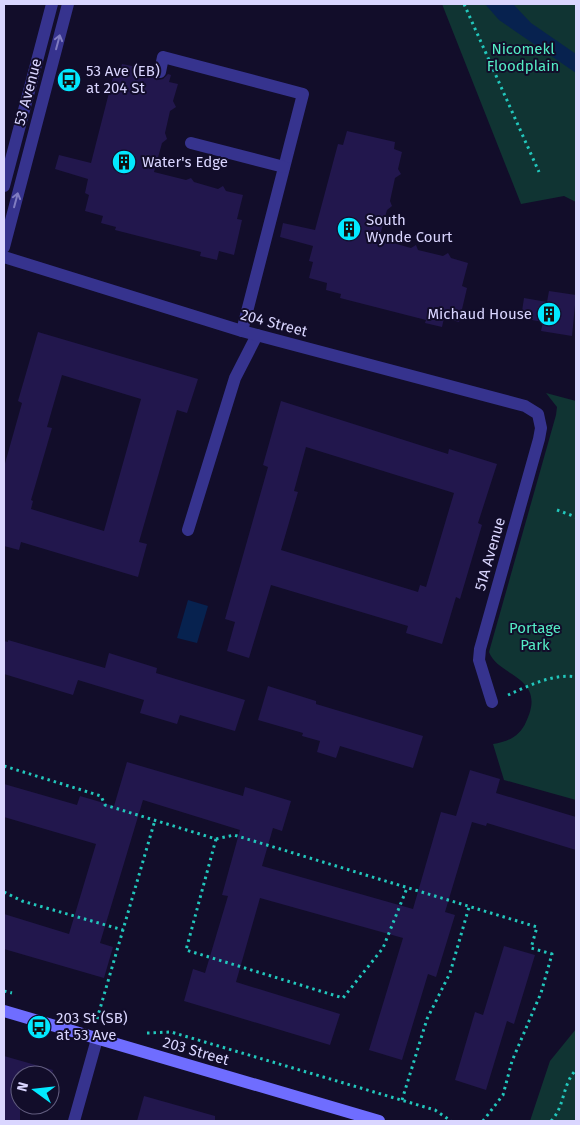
<svg xmlns="http://www.w3.org/2000/svg" width="580" height="1125" viewBox="0 0 580 1125" font-family="'Fira Sans',sans-serif">
<rect width="100%" height="100%" fill="#120d2a"/>
<g fill="#103433">
<path d="M 442,4 L 576,4 L 576,202 L 564,196 L 521,204 Z"/>
<path d="M 546,393 L 576,401 L 576,800 L 504,780 L 493,744 C 508,742 520,736 526,722 C 548,676 498,677 489,652 L 556,415 L 557,407 Z"/>
<path d="M 576,1029 L 576,1121 L 530,1121 L 550,1061 Z"/>
</g>
<g fill="#07224f">
<path d="M 485,4 L 513,4 L 531,23 L 576,54 L 576,73 L 499,20 Z"/>
<path d="M 188,600 L 208,606 L 197,643 L 177,638 Z"/>
</g>
<g fill="#22174d" fill-rule="evenodd">
<path d="M 122,64 L 152,70 L 153,75 L 158,80 L 163,79 L 168,74 L 171,75 L 169,82 L 178,84 L 173,101 L 176,107 L 170,111 L 165,133 L 167,139 L 162,143 L 154,172 L 186,180 L 191,178 L 194,182 L 218,189 L 223,186 L 226,191 L 243,195 L 237,219 L 242,220 L 234,255 L 219,251 L 217,260 L 200,256 L 201,252 L 115,230 L 116,227 L 101,223 L 103,216 L 85,211 L 89,195 L 85,193 L 88,179 L 55,169 L 59,155 L 91,163 L 113,77 L 118,78 Z"/>
<path d="M 347,131 L 395,142 L 394,149 L 402,152 L 398,169 L 401,174 L 395,178 L 390,201 L 392,206 L 387,210 L 379,239 L 411,248 L 416,245 L 418,250 L 443,256 L 448,253 L 451,258 L 468,263 L 462,286 L 467,288 L 459,322 L 444,318 L 442,327 L 425,323 L 426,320 L 340,298 L 341,294 L 326,290 L 327,283 L 309,278 L 313,262 L 309,261 L 313,246 L 280,237 L 283,223 L 315,230 L 338,144 L 343,145 Z"/>
<path d="M 549,291 L 576,295 L 572,336 L 541,331 L 543,322 L 521,318 L 524,298 L 547,302 Z"/>
<path d="M 38,332 L 198,379 L 187,413 L 177,410 L 139,542 L 147,544 L 138,577 L 21,542 L 19,550 L 4,546 L 4,467 L 22,403 L 18,401 ZM 62,375 L 141,399 L 104,531 L 31,509 L 33,501 L 31,500 L 52,428 L 47,427 Z"/>
<path d="M 281,401 L 448,454 L 449,449 L 497,464 L 478,523 L 482,525 L 460,599 L 456,597 L 442,644 L 406,633 L 408,626 L 271,585 L 249,658 L 227,651 L 235,622 L 225,619 L 268,467 L 263,465 ZM 306,447 L 454,493 L 426,587 L 420,585 L 418,592 L 281,550 L 298,492 L 294,491 Z"/>
<path d="M 8,640 L 105,668 L 109,653 L 157,668 L 156,673 L 245,700 L 235,731 L 180,715 L 177,724 L 140,713 L 144,700 L 78,680 L 73,695 L 4,674 L 4,641 L 8,642 Z"/>
<path d="M 268,686 L 316,701 L 316,704 L 423,736 L 413,768 L 340,746 L 336,758 L 317,752 L 320,741 L 302,736 L 303,733 L 258,720 Z"/>
<path d="M 127,762 L 243,796 L 245,787 L 291,801 L 282,831 L 273,828 L 262,866 L 413,909 L 441,812 L 456,816 L 470,770 L 500,779 L 496,793 L 576,817 L 576,850 L 487,823 L 486,826 L 472,822 L 445,912 L 455,915 L 436,977 L 428,974 L 402,1060 L 369,1050 L 403,938 L 260,898 L 236,982 L 340,1014 L 330,1045 L 184,1001 L 193,969 L 205,973 L 228,896 L 222,895 L 240,830 L 143,800 L 100,943 L 113,947 L 104,978 L 4,949 L 4,914 L 69,934 L 96,844 L 4,817 L 4,784 L 77,805 L 80,796 L 114,806 Z"/>
<path d="M 504,946 L 535,955 L 514,1024 L 507,1021 L 486,1090 L 455,1080 L 475,1012 L 483,1015 Z"/>
<path d="M 4,1056 L 53,1070 L 52,1075 L 20,1075 L 20,1121 L 4,1121 Z"/>
<path d="M 144,1096 L 215,1116 L 215,1121 L 137,1121 Z"/>
</g>
<g fill="none" stroke-linecap="round" stroke-linejoin="round">
<g stroke="#22c7bc" stroke-width="3" stroke-dasharray="2.5 4" stroke-linecap="butt">
<path d="M 464,4 L 539,172"/>
<path d="M 557,510 L 576,517"/>
<path d="M 508,695 C 528,686 554,673 576,677"/>
<path d="M 4,766 L 101,796 L 105,805 L 216,839 L 234,835 L 537,927 L 531,948 L 552,954 L 541,993 L 512,1061 L 503,1095 L 483,1121"/>
<path d="M 216,839 L 186,950 L 343,998 L 383,948 L 407,888"/>
<path d="M 4,892 L 22,901 L 123,930"/>
<path d="M 4,991 L 12,993"/>
<path d="M 97,1019 L 155,820"/>
<path d="M 147,1033 L 171,1032 L 435,1110 L 451,1121"/>
<path d="M 402,1100 L 427,1019 L 450,973 L 469,907"/>
<path d="M 551,1121 C 565,1107 562,1084 576,1070"/>
</g>
<g stroke="#36338e" stroke-width="12">
<path d="M 160,72 L 163,57 L 303,94 L 242,331"/>
<path d="M 191,143 L 284,167"/>
<path d="M 188,530 L 235,378 L 257,335"/>
</g>
<g stroke="#36338e" stroke-width="12">
<path d="M 4,257 L 242,331 L 525,406 L 538,414 L 541,428 L 539,439 L 480,649 L 479,660 L 492,702"/>
<path d="M 74,1121 L 97,1039"/>
</g>
<g stroke="#36338e" stroke-width="12">
<path d="M 4,186 L 52,4"/>
<path d="M 4,247 L 68,4"/>
</g>
<path stroke="#6f6dff" stroke-width="12" d="M 4,1011 L 379,1121"/>
</g>
<defs><path id="oneway-shaft" d="M-6 0H5M1.5-3L5.5 0L1.5 3" fill="none" stroke-width="1.6" stroke-linecap="round" stroke-linejoin="round" transform="scale(1.25)"/></defs>
<g stroke="#807cc1">
<use href="#oneway-shaft" transform="translate(58 42) rotate(-75)"/>
<use href="#oneway-shaft" transform="translate(16 200) rotate(-75)"/>
</g>
<defs>
<g id="bus-disc" transform="scale(1.25)"><circle r="9.5" fill="#02e8ff" stroke="#120d2a"/><path d="M-5-6H5V4H4V6H2V4H-2V6H-4V4H-5ZM-3.5-4V0h7V-4ZM-3.5 1.2v1.5H-2V1.2ZM2 1.2v1.5H3.5V1.2Z" fill="#111"/></g>
<g id="building-disc" transform="scale(1.25)"><circle r="9.5" fill="#02e8ff" stroke="#120d2a"/><path d="M-4-6H4V6H1V3H-1V6H-4ZM-2.5-4.3h1.7v1.8h-1.7ZM.8-4.3h1.7v1.8H.8ZM-2.5-1h1.7V.8h-1.7ZM.8-1h1.7V.8H.8Z" fill="#111"/></g>
</defs>
<g fill-rule="evenodd">
<use href="#bus-disc" x="69" y="80"/>
<use href="#building-disc" x="124" y="162"/>
<use href="#building-disc" x="349" y="229"/>
<use href="#building-disc" x="549" y="314"/>
<use href="#bus-disc" x="39" y="1027"/>
</g>
<g text-anchor="middle" dominant-baseline="central" stroke-width="4" stroke-linejoin="round" paint-order="stroke">
<g font-size="15" fill="#54edc5" stroke="#120d2a">
<text x="523" y="49">Nicomekl<tspan x="523" dy="17">Floodplain</tspan></text>
<text x="535" y="628">Portage<tspan x="535" dy="17">Park</tspan></text>
</g>
<g font-size="15" fill="#dad6ff" stroke="#120d2a" text-anchor="start">
<text x="86" y="71">53 Ave (EB)<tspan x="86" dy="17">at 204 St</tspan></text>
<text x="142" y="162">Water's Edge</text>
<text x="366" y="220">South<tspan x="366" dy="17">Wynde Court</tspan></text>
<text x="532" y="314" text-anchor="end">Michaud House</text>
<text x="56" y="1018">203 St (SB)<tspan x="56" dy="17">at 53 Ave</tspan></text>
</g>
<g font-size="15" fill="#dad6ff" stroke="#120d2a">
<text transform="translate(28 92) rotate(-75)">53 Avenue</text>
<text transform="translate(274 323) rotate(15)">204 Street</text>
<text transform="translate(490 554) rotate(-74)">51A Avenue</text>
<text transform="translate(196 1051) rotate(16)">203 Street</text>
</g>
</g>
<rect width="580" height="1125" fill="none" stroke="#dad6ff" stroke-width="10"/>
<g transform="translate(35 1090) rotate(285)"><circle r="24" fill="#120d2a" stroke="#625d7f"/>
<path d="M0-4L9 19L0 12L-9 19Z" fill="#02e8ff"/>
<text y="-8" font-size="14" font-weight="bold" text-anchor="middle" fill="#dad6ff">N</text>
</g>
</svg>
